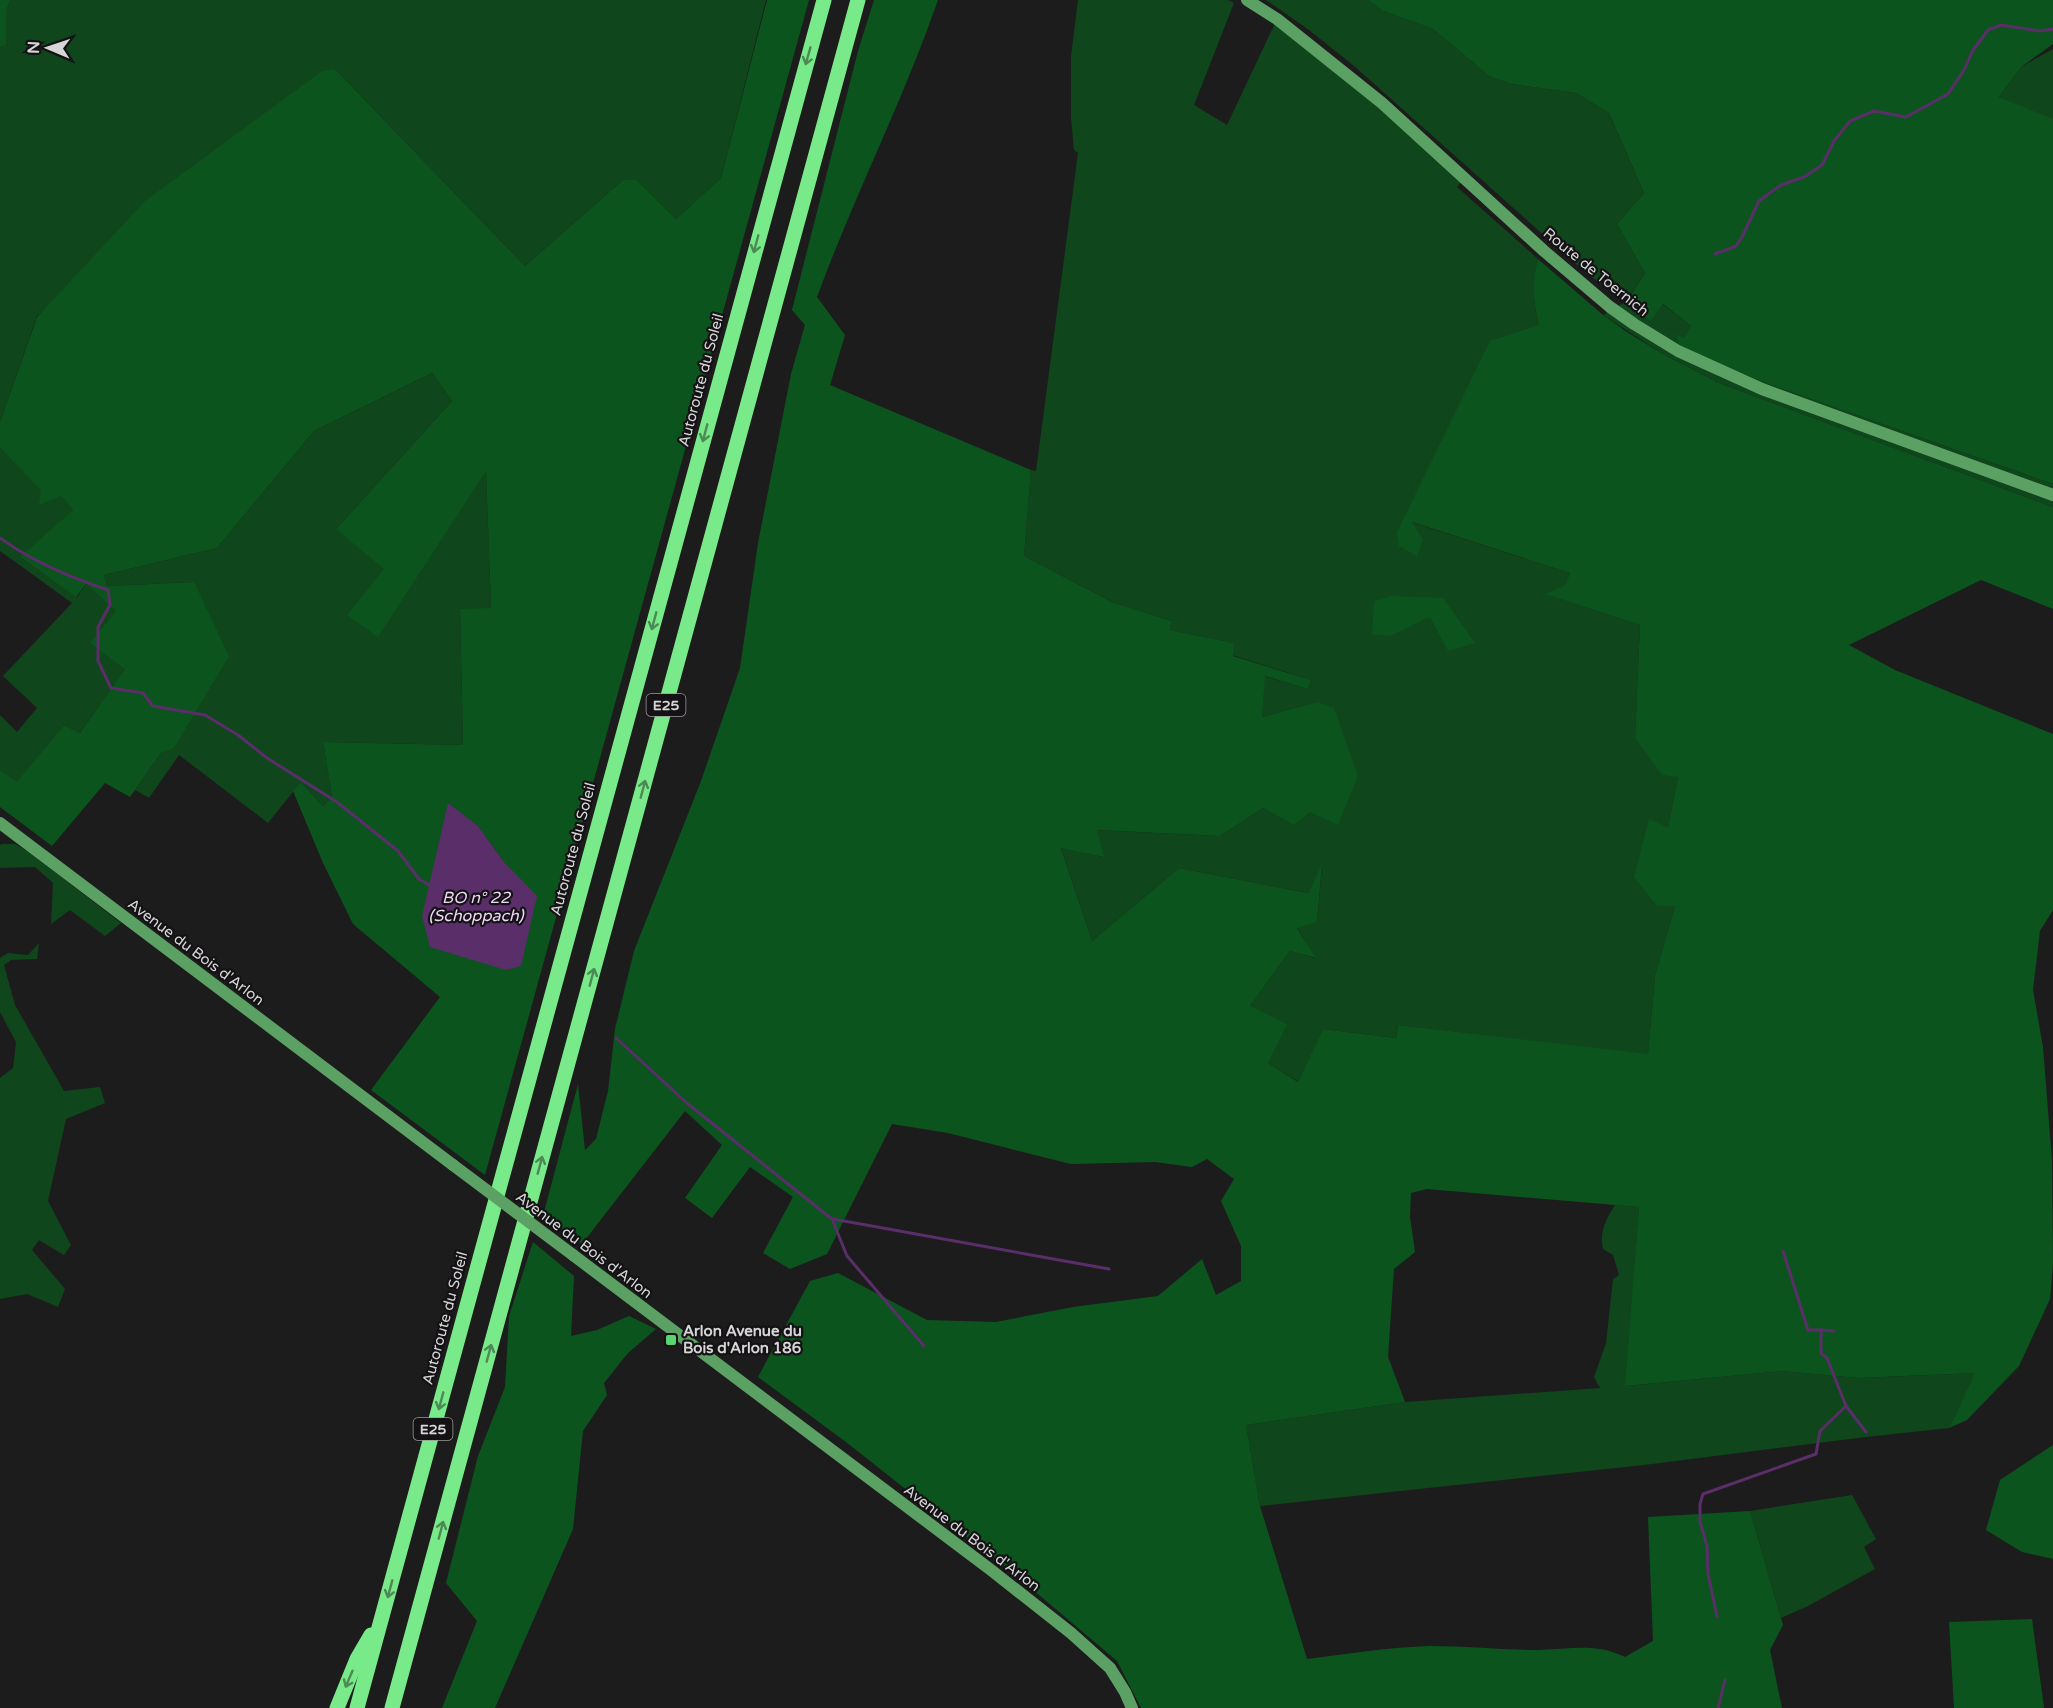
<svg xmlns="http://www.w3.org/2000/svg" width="2053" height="1708" viewBox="0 0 2053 1708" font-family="'Varela Round',sans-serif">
<rect width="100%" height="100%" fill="#1d1c1d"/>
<g fill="#0f461b">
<path d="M 10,0 L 766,0 L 721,178 L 676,219 L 637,180 L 623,180 L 525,266 L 335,69 L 37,316 L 0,422 L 0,47 L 6,45 L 6,12 Z"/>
<path d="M 1078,0 L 1228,0 L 1234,3 L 1194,105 L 1227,125 L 1277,19 L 1464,179 L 1457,187 L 1538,259 C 1532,280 1533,303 1539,325 L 1411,522 L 1570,573 L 1567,585 L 1546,594 L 1640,625 L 1635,738 L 1678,777 L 1668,827 L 1649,820 L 1675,906 L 1655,975 L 1648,1055 L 1398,1025 L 1396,1038 L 1323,1029 L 1299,1082 L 1268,1063 L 1250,1006 L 1290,951 L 1315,958 L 1297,927 L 1317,922 L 1322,866 L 1308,893 L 1179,868 L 1092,941 L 1061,847 L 1103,857 L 1096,830 L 1220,836 L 1263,808 L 1294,824 L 1317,702 L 1262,717 L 1264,676 L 1308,689 L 1311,680 L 1232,655 L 1234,643 L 1170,630 L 1172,621 L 1112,602 L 1024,556 L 1031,470 L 1036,471 L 1078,153 L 1074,150 L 1071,118 L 1071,56 Z"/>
<path d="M 1266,0 L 1368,0 L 1383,11 L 1433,29 L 1489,76 L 1511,84 L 1576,93 L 1609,113 L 1644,193 L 1617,224 L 1645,273 L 1626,302 L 1662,304 L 1691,326 L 1684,339 L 1677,335 L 1717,363 L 1768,384 L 2053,484 L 2053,507 L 1719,383 L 1663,354 L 1603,315 L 1625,302 L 1585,272 L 1353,65 L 1309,30 Z"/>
<path d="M 2053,49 L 2053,121 L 1999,97 L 2021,67 Z"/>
<path d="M 432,373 L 452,401 L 336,529 L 486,469 L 491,609 L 460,609 L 463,745 L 323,742 L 332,797 L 323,806 L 301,782 L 268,823 L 179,755 L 149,798 L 135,790 L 161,753 L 194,582 L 107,586 L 104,575 L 217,548 L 314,431 Z"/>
<path d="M 0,448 L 42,490 L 61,496 L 73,510 L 21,558 L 77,597 L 86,584 L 117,611 L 126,668 L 80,733 L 64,725 L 17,783 L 0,770 L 0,715 L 17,732 L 37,708 L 3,676 L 72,603 L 0,551 Z"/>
<path d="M 2,844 L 15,844 L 27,851 L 121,923 L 105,936 L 70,910 L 51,924 L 53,883 L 35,867 L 0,868 L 0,845 Z"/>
<path d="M 39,943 L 37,959 L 11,960 L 4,965 L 15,1005 L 64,1091 L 100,1087 L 105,1103 L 66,1119 L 48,1201 L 71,1245 L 64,1255 L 39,1240 L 32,1250 L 65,1289 L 58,1307 L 27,1294 L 0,1299 L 0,1078 L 13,1068 L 16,1042 L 0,1012 L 0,958 L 8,953 L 28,955 Z"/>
<path d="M 1615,1205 L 1639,1207 L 1626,1386 L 1782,1371 L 1858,1378 L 1976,1373 L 1949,1428 L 1866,1437 L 1644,1465 L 1260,1506 L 1246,1425 L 1405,1402 L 1600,1388 L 1594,1377 L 1606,1343 L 1613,1279 L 1619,1275 L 1613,1255 L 1603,1249 C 1599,1232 1606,1219 1615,1205 Z"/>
<path d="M 1852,1495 L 1876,1539 L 1864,1547 L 1875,1569 L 1808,1606 L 1781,1618 L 1750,1511 Z"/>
</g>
<g fill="#0c541e" fill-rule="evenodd">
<path d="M 0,0 L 10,0 L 6,12 L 6,45 L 0,47 Z"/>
<path d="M 767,0 L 809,0 L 485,1175 L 371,1090 L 440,997 L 353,924 L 323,863 L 293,791 L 301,782 L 323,806 L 332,797 L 323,742 L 463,745 L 460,609 L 491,608 L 486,471 L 378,637 L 347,615 L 384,569 L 336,529 L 452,401 L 432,373 L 314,431 L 217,548 L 104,575 L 107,586 L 194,582 L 229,656 L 174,748 L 161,753 L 130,797 L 105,783 L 52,846 L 0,807 L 0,770 L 17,782 L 64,725 L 80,733 L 125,669 L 90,643 L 116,611 L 86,584 L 76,597 L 20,557 L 73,510 L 61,496 L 39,505 L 41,490 L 0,448 L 0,422 L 37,317 L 145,201 L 322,71 L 335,69 L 525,266 L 623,180 L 637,180 L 676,219 L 721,178 ZM 448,804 L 478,826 L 504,862 L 537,896 Z"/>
<path d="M 874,0 L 938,0 C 903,101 854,196 817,297 L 845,335 L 830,385 L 1031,470 L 1024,556 L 1112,602 L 1172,621 L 1170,630 L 1234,643 L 1233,656 L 1311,680 L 1308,689 L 1265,676 L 1262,717 L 1317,702 L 1334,708 L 1358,776 L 1338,825 L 1310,812 L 1294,825 L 1263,808 L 1220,836 L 1097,830 L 1104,857 L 1061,848 L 1092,941 L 1179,868 L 1308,893 L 1322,864 L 1317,922 L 1297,928 L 1316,958 L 1290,951 L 1250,1006 L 1287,1024 L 1268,1063 L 1298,1082 L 1323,1029 L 1396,1038 L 1398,1025 L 1648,1054 L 1655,975 L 1675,906 L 1657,906 L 1634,877 L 1649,819 L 1668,827 L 1678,777 L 1662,775 L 1635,738 L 1640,625 L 1545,594 L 1566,585 L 1570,573 L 1412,522 L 1423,540 L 1417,556 L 1399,546 L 1397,532 L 1490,341 L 1539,325 C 1533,301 1531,282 1538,259 L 1603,315 L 1627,332 L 1663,354 L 1719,383 L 2053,507 L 2053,609 L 1981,580 L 1849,645 L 1895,670 L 2053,734 L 2053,910 L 2040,931 L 2033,990 L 2043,1047 L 2052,1161 L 2053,1263 L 2050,1299 L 2019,1366 L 1967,1420 L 1949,1428 L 1975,1373 L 1858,1378 L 1782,1371 L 1625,1386 L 1639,1207 L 1427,1189 L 1411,1193 L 1410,1217 L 1415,1252 L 1394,1269 L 1388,1357 L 1405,1402 L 1246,1425 L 1260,1506 L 1307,1659 C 1348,1654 1389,1647 1430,1646 C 1466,1646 1503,1650 1540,1650 C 1571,1649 1596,1643 1625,1657 L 1653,1641 L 1648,1517 L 1750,1511 L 1783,1625 L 1770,1650 L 1782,1708 L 1141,1708 L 1117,1661 L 1032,1589 L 846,1442 L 758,1377 L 810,1281 L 838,1273 L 927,1320 L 996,1322 L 1073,1307 L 1158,1296 L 1202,1259 L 1216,1295 L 1241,1281 L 1241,1246 L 1221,1201 L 1234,1179 L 1207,1159 L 1192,1167 L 1155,1162 L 1071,1164 L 948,1133 L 892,1124 L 827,1254 L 790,1269 L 763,1253 L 793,1197 L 750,1167 L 712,1218 L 685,1198 L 722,1145 L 685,1111 L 582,1244 L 543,1216 L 578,1084 L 585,1150 L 596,1139 L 608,1091 L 615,1029 L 634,951 L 701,781 L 740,668 L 758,543 L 791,374 L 805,325 L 792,310 L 858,51 Z"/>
<path d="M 1368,0 L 2053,0 L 2053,44 L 2021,67 L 1999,97 L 2053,119 L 2053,484 L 1768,384 L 1717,363 L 1679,344 L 1676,334 L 1684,338 L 1691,326 L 1663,304 L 1650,321 L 1626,303 L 1645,273 L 1617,224 L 1644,193 L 1609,113 L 1576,93 L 1511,84 L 1489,76 L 1433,29 L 1383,11 Z"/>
<path d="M 1391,596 L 1443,598 L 1475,643 L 1448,651 L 1430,617 L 1390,636 L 1372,634 L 1374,601 Z"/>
<path d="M 533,1242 L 574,1276 L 571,1336 L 597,1330 L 629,1316 L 656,1329 L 628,1353 L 604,1383 L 607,1395 L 583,1431 L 573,1529 L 495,1708 L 442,1708 L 477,1621 L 446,1583 L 478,1456 L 505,1387 L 509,1316 Z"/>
<path d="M 2053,1445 L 2053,1559 L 2022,1552 L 1986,1530 L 2000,1480 Z"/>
<path d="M 2032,1619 L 2044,1708 L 1954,1708 L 1949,1622 Z"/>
</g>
<path fill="#5a2e69" d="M 448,803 L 478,826 L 504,862 L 537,896 L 521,966 L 506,970 L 430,947 L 422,916 Z"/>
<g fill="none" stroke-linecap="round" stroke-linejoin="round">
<g stroke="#5a2e69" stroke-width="3">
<path d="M 1715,254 L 1736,246 L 1742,237 L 1759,201 L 1781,185 L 1804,177 L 1822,165 L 1834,141 L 1850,121 L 1874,111 L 1906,117 L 1948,94 L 1964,70 L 1973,50 L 1988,30 L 2001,25 L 2040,31 L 2053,29"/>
<path d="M 0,538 C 33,562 70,577 108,590 L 110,605 L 98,627 L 98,661 L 111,688 L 143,693 L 153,706 L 205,715 L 238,735 L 267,758 L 337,802 L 398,851 L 419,879 L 431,886"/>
<path d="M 616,1038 L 688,1104 L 832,1219 L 847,1256 L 924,1346"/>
<path d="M 833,1219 L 1109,1269"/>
<path d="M 1821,1330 L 1834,1331"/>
<path d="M 1846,1406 L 1866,1432"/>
<path d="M 1717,1616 L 1708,1574 L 1707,1546 L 1700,1522 L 1700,1504 L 1703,1494 L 1816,1454 L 1820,1431 L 1846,1406 L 1827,1358 L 1821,1353 L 1821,1330 L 1808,1330 L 1783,1251"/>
<path d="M 1718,1708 L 1725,1680"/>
</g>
<g stroke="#5ca164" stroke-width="12">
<path d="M 1247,0 L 1277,19 L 1382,103 L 1544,251 L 1610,307 L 1634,324 L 1678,351 L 1762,389 L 2053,495"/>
<path d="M 0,823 L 453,1165"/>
<path d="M 573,1255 L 991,1570 L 1071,1633 L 1110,1668 L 1125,1692 L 1132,1708"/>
</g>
<g stroke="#79ea89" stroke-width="15">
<path d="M 337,1708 L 357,1659 L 371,1635"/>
<path d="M 357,1708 L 824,0"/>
<path d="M 392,1708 L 858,0"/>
</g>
<path stroke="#5ca164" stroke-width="12" d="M 453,1165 L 573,1255"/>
</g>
<defs><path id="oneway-shaft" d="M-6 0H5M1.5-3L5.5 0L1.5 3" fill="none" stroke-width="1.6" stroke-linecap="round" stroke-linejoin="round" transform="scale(1.5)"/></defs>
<g stroke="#4c8954">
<use href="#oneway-shaft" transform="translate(808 56) rotate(106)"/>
<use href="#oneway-shaft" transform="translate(756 244) rotate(105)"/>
<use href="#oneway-shaft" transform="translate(705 433) rotate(105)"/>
<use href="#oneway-shaft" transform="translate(654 621) rotate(105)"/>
<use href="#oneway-shaft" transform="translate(643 789) rotate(-75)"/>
<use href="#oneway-shaft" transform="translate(592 977) rotate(-75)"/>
<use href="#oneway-shaft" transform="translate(540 1165) rotate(-75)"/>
<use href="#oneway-shaft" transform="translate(489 1353) rotate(-75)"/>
<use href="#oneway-shaft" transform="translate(441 1401) rotate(105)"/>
<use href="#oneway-shaft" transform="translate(441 1530) rotate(-75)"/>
<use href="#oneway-shaft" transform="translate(390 1589) rotate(105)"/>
<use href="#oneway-shaft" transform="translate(349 1679) rotate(113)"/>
</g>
<rect fill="#59d56f" stroke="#141214" stroke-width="2" x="665" y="1334" width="12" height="12" rx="3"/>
<g text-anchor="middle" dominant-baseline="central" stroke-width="4.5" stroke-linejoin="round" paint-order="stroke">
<g fill="#141214" stroke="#9c9b9c" stroke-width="1.5">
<rect x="646.5" y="694" width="39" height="22" rx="4.5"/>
<rect x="413.5" y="1418" width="39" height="22" rx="4.5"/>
</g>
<g font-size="14" font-weight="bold" fill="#d7d6d7">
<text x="666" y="705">E25</text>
<text x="433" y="1429">E25</text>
</g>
<g font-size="15" fill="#d7d6d7" stroke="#141214">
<text transform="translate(1596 272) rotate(39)">Route de Toernich</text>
<text transform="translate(701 380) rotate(-75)">Autoroute du Soleil</text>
<text transform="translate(573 849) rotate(-75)">Autoroute du Soleil</text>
<text transform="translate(196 952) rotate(37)">Avenue du Bois d'Arlon</text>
<text transform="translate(584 1245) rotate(37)">Avenue du Bois d'Arlon</text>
<text transform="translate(445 1318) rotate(-75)">Autoroute du Soleil</text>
<text transform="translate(972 1538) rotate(37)">Avenue du Bois d'Arlon</text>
</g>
<g font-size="15" font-weight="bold" fill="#d7d6d7" stroke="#141214" text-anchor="start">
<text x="683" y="1331">Arlon Avenue du<tspan x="683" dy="17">Bois d'Arlon 186</tspan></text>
</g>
<g font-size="16" font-style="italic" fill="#f0d7fa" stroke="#141214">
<text x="476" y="898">BO n° 22<tspan x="476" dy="18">(Schoppach)</tspan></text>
</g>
</g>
<g transform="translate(48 48) rotate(272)" stroke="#141214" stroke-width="4.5" paint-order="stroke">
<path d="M0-4.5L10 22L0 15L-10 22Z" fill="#d7d6d7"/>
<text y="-9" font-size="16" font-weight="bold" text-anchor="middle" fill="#d7d6d7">N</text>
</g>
</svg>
